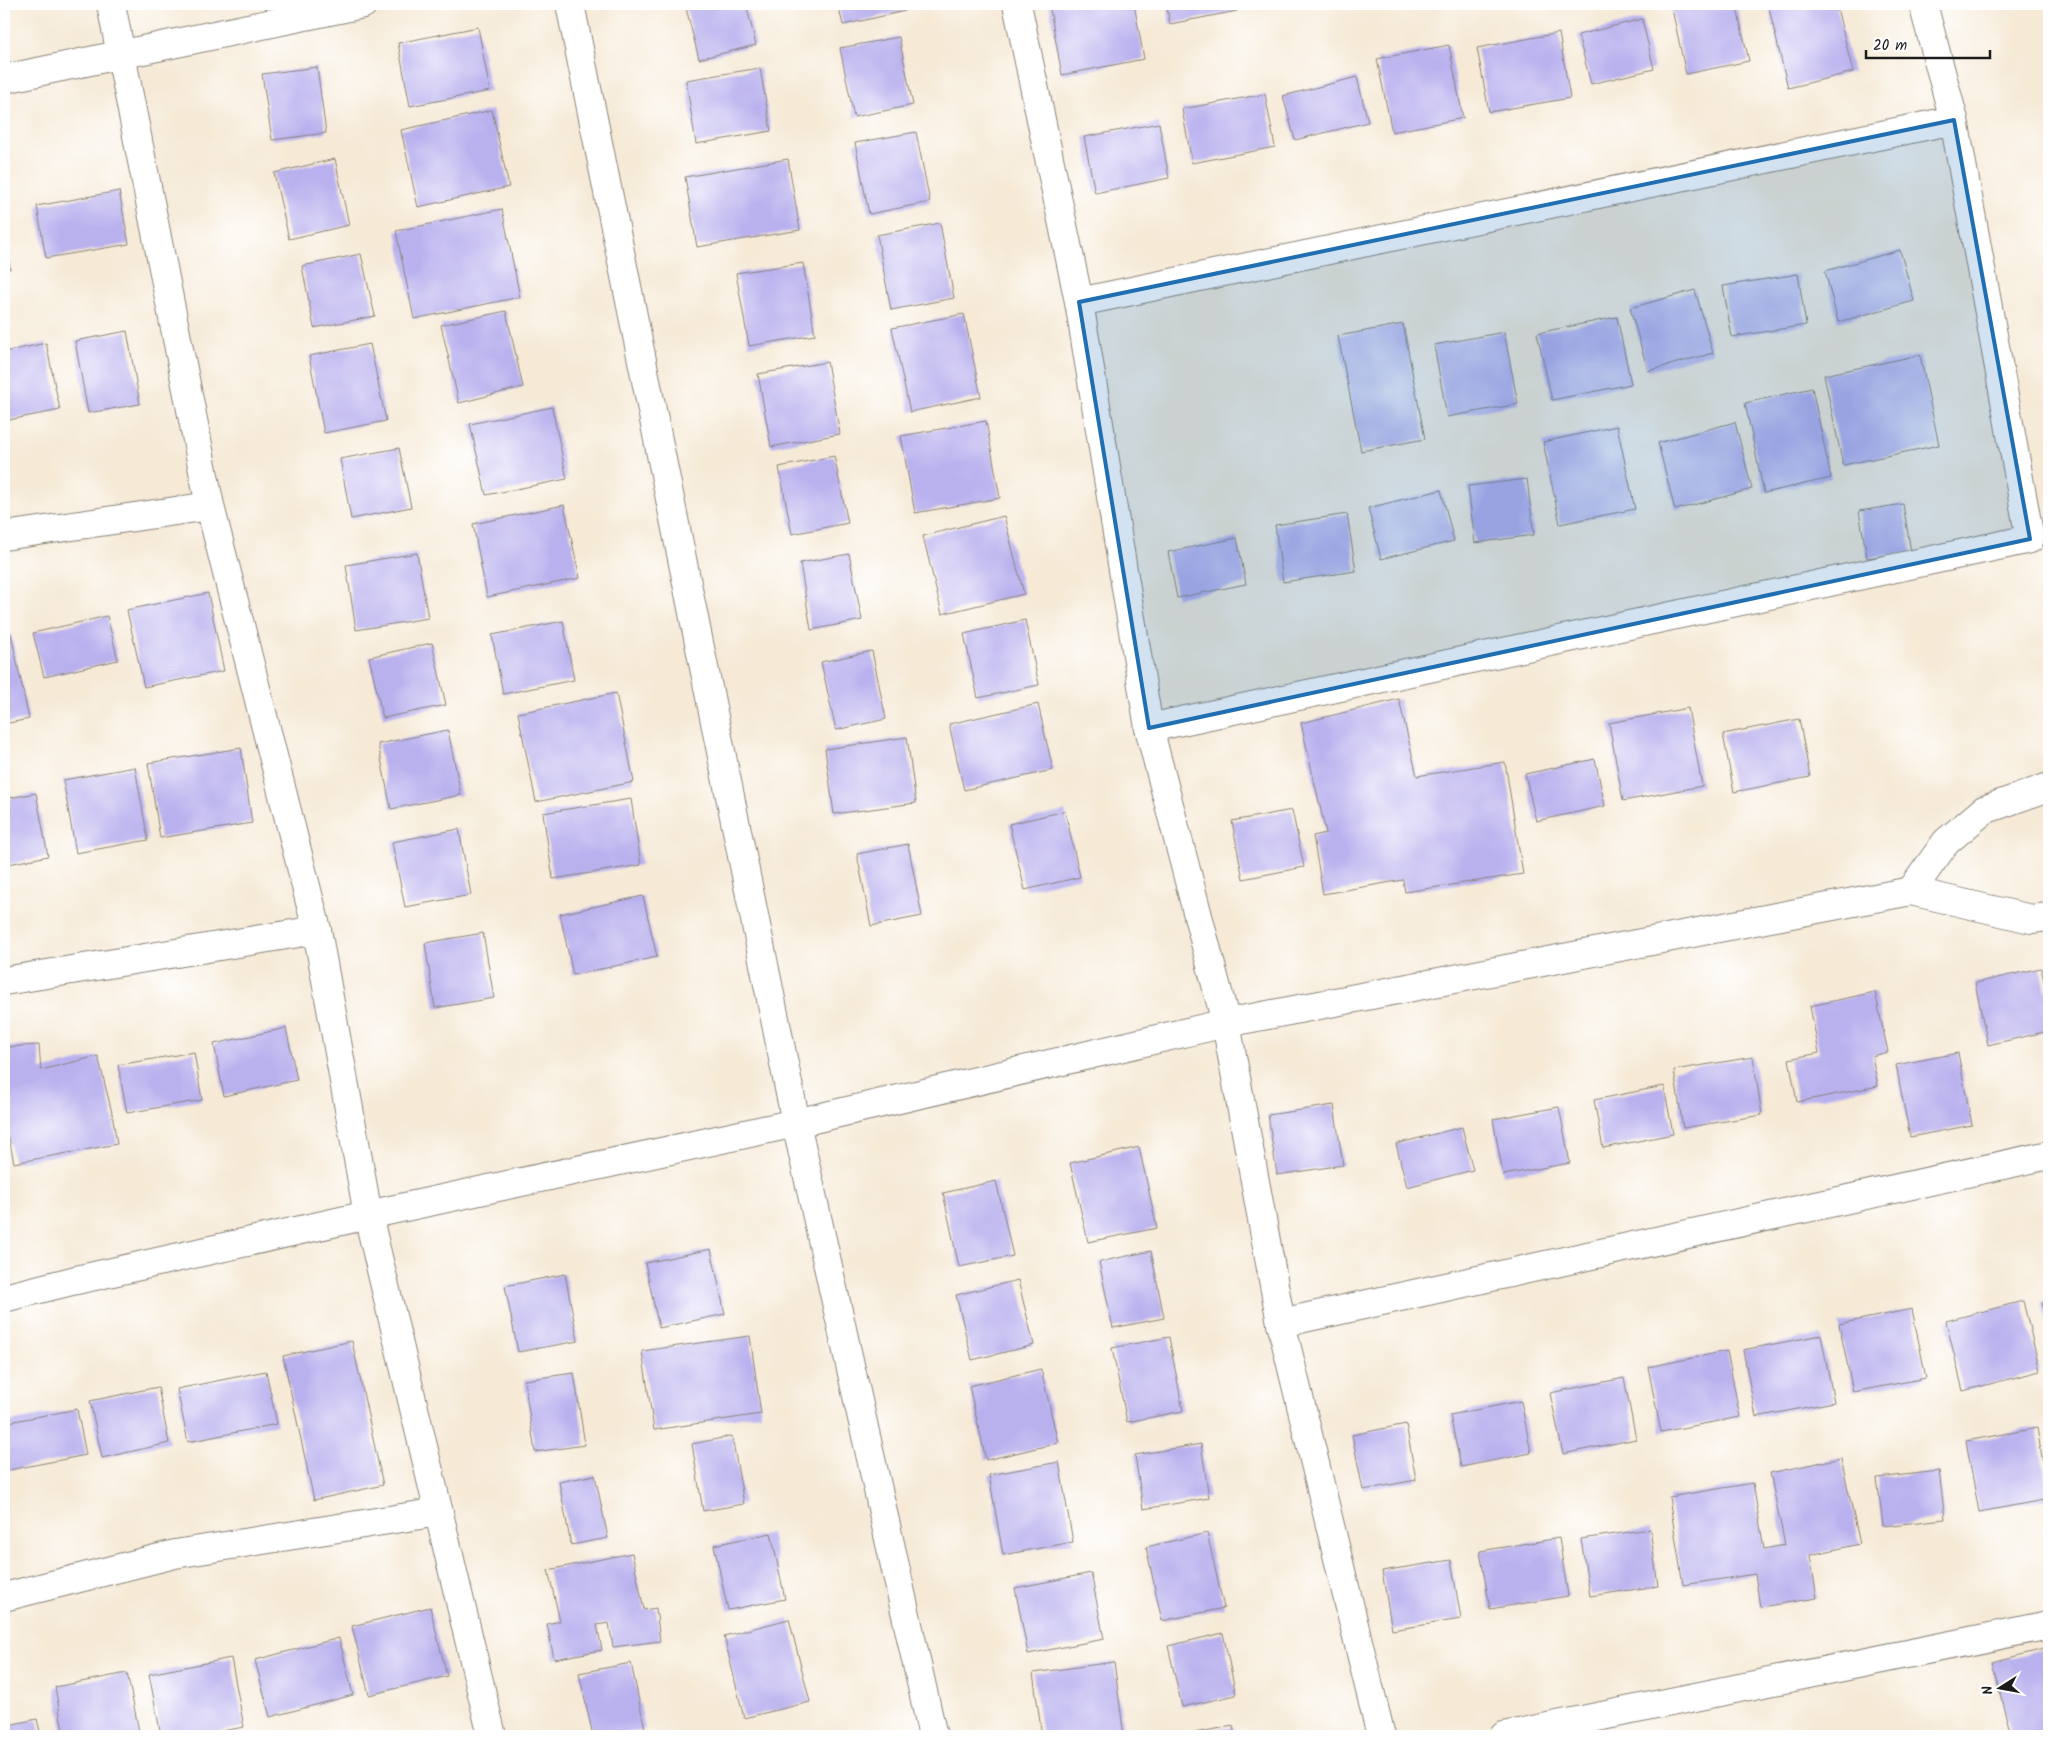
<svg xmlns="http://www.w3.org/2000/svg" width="2053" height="1740" viewBox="0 0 2053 1740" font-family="Kalam,sans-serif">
<rect width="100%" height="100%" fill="#fff"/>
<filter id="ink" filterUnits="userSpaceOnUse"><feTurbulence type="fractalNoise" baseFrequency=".02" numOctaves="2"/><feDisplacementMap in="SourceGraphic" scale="10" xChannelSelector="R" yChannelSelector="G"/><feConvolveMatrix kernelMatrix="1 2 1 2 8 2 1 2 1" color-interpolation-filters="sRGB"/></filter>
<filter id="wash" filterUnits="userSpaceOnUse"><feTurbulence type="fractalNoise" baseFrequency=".0096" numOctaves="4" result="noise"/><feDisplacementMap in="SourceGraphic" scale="20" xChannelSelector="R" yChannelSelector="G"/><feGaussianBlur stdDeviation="1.12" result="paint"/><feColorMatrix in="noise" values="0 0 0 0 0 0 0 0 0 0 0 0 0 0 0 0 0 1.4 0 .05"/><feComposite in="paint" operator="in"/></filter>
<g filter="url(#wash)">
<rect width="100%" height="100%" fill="#f6ead7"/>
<g id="blocks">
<g fill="#b9b1ee">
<path d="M 685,4 L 746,4 L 756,45 L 699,59 Z"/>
<path d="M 838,4 L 903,4 L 905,11 L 843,25 Z"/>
<path d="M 1049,4 L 1134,4 L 1144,59 L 1062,75 Z"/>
<path d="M 1166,4 L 1236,4 L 1237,11 L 1170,24 Z"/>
<path d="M 1698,4 L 1736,4 L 1749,61 L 1686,74 L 1672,9 Z"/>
<path d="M 1768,4 L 1836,4 L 1853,72 L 1788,88 Z"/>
<path d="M 1642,19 L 1654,69 L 1591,84 L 1578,35 Z"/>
<path d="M 478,27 L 490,91 L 410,106 L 398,43 Z"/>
<path d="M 1559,33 L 1570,98 L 1489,112 L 1477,48 Z"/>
<path d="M 899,37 L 913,105 L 854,117 L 840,48 Z"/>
<path d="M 1449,45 L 1463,118 L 1392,132 L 1377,59 Z"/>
<path d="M 317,67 L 326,133 L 272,140 L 262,74 Z"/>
<path d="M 760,68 L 771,131 L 696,144 L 686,80 Z"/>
<path d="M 1357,77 L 1368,122 L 1295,140 L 1283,96 Z"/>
<path d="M 1265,94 L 1275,147 L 1192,163 L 1182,109 Z"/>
<path d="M 492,110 L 509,187 L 418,207 L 401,130 Z"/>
<path d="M 1159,123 L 1169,178 L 1095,193 L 1084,137 Z"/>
<path d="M 916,132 L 930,202 L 869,214 L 855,143 Z"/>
<path d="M 335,159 L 349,225 L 289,239 L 274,173 Z"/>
<path d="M 788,159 L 800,230 L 697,247 L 685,177 Z"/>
<path d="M 119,191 L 129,244 L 46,258 L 37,206 Z"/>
<path d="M 502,209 L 520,297 L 414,319 L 396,231 Z"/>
<path d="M 940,223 L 954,298 L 891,310 L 877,235 Z"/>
<path d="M 4,237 L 10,269 L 4,270 Z"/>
<path d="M 1900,250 L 1914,301 L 1838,322 L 1825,271 Z"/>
<path d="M 361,254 L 375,316 L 314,328 L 302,266 Z"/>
<path d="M 803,263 L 815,335 L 749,346 L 736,273 Z"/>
<path d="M 1798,274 L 1806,325 L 1732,337 L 1723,286 Z"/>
<path d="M 1695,290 L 1713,353 L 1648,371 L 1630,308 Z"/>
<path d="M 506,311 L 523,387 L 459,403 L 441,325 Z"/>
<path d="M 964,314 L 981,397 L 910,412 L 892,328 Z"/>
<path d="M 1617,317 L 1631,384 L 1552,400 L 1537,333 Z"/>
<path d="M 1403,324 L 1425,439 L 1361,451 L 1338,336 Z"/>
<path d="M 127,331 L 140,404 L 88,413 L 75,341 Z"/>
<path d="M 1504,332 L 1518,404 L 1447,417 L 1434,345 Z"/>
<path d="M 46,343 L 60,410 L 4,421 L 4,352 Z"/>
<path d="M 370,344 L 386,421 L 324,433 L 309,356 Z"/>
<path d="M 1920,355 L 1939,445 L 1843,465 L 1824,375 Z"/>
<path d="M 827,362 L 840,434 L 771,447 L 758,374 Z"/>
<path d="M 1812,388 L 1831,478 L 1764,493 L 1745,403 Z"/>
<path d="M 552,407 L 567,479 L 486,495 L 470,424 Z"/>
<path d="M 986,421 L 1000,498 L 915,513 L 901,436 Z"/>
<path d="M 1735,422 L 1752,489 L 1675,510 L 1658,443 Z"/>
<path d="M 1617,426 L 1635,509 L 1560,524 L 1543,442 Z"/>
<path d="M 399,448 L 411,507 L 351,519 L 340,459 Z"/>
<path d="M 834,456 L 848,523 L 792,534 L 779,467 Z"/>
<path d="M 1527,479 L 1534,535 L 1475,543 L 1468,486 Z"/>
<path d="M 1441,490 L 1454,541 L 1381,559 L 1368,508 Z"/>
<path d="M 1903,504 L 1911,552 L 1867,558 L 1859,511 Z"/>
<path d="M 564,505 L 580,578 L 487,597 L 473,524 Z"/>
<path d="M 1347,514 L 1356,571 L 1283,582 L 1275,525 Z"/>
<path d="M 1004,516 L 1024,594 L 942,614 L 923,536 Z"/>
<path d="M 1237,538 L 1246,584 L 1177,598 L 1168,552 Z"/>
<path d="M 417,553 L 428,618 L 356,630 L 346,565 Z"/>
<path d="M 849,554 L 862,620 L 811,630 L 800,563 Z"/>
<path d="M 208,593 L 224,671 L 144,687 L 127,610 Z"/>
<path d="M 107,616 L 118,660 L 44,677 L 33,633 Z"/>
<path d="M 1025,620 L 1039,685 L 978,698 L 964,634 Z"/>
<path d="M 563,621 L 574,680 L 503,694 L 492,635 Z"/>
<path d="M 11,634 L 29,719 L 4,724 L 4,636 Z"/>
<path d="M 432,643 L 446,705 L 383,718 L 369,657 Z"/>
<path d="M 872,651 L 886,719 L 836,730 L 821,662 Z"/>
<path d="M 616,693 L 634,782 L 536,802 L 518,713 Z"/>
<path d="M 1399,699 L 1417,776 L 1505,762 L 1523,874 L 1405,892 L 1403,880 L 1323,894 L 1313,836 L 1326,833 L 1301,723 Z"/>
<path d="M 1038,704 L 1053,770 L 964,790 L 949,724 Z"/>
<path d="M 1688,708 L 1702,786 L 1623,801 L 1609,723 Z"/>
<path d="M 1799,719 L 1810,777 L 1734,792 L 1723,734 Z"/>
<path d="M 448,730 L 461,795 L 391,809 L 378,744 Z"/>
<path d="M 907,737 L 916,803 L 834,814 L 825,749 Z"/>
<path d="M 241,748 L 252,823 L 160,838 L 148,763 Z"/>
<path d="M 1595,759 L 1605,806 L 1536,821 L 1525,774 Z"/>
<path d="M 135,767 L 148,840 L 76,853 L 63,780 Z"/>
<path d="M 36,793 L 48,856 L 4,865 L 4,799 Z"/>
<path d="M 631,799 L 641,865 L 553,879 L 543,813 Z"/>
<path d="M 1292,810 L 1304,867 L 1243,879 L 1232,821 Z"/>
<path d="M 1065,811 L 1080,877 L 1025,890 L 1009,824 Z"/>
<path d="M 459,829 L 471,895 L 405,907 L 392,842 Z"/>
<path d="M 908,844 L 922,916 L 871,926 L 857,854 Z"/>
<path d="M 643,896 L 657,957 L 573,975 L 560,914 Z"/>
<path d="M 483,933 L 494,998 L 435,1008 L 425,943 Z"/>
<path d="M 2041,968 L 2049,1004 L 2049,1031 L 1988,1045 L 1975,983 Z"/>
<path d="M 1875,992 L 1888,1052 L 1872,1056 L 1878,1086 L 1797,1102 L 1789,1059 L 1819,1053 L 1810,1006 Z"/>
<path d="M 286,1028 L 297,1080 L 224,1096 L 214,1044 Z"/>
<path d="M 39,1045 L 41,1070 L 98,1056 L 112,1113 L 117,1144 L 14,1163 L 9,1138 L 4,1139 L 4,1047 Z"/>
<path d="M 194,1052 L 202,1100 L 127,1113 L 118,1065 Z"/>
<path d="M 1958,1053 L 1972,1125 L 1910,1137 L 1896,1065 Z"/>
<path d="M 1753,1057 L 1762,1115 L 1683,1128 L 1674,1070 Z"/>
<path d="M 1664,1086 L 1673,1134 L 1603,1148 L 1594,1100 Z"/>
<path d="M 1334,1105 L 1343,1165 L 1277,1175 L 1268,1115 Z"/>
<path d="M 1559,1107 L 1570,1163 L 1503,1175 L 1493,1119 Z"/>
<path d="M 1462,1127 L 1473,1170 L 1407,1187 L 1396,1144 Z"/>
<path d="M 1139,1147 L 1157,1228 L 1088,1242 L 1070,1163 Z"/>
<path d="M 996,1181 L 1013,1256 L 959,1267 L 943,1193 Z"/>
<path d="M 711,1249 L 725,1314 L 659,1328 L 645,1263 Z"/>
<path d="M 1151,1251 L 1164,1318 L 1113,1328 L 1099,1262 Z"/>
<path d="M 565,1274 L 578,1341 L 518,1352 L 505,1286 Z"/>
<path d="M 1018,1280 L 1034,1345 L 972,1360 L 956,1295 Z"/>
<path d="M 2023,1301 L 2040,1371 L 1963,1391 L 1946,1321 Z"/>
<path d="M 2049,1301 L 2049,1331 L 2048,1331 L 2042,1303 Z"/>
<path d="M 1912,1309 L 1926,1378 L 1853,1392 L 1839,1324 Z"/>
<path d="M 1821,1335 L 1834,1402 L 1756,1417 L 1743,1350 Z"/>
<path d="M 750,1336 L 761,1414 L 654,1430 L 642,1351 Z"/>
<path d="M 1169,1337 L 1183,1411 L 1127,1422 L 1112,1348 Z"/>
<path d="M 352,1341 L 383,1485 L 314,1500 L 283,1356 Z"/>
<path d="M 1727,1351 L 1740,1417 L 1661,1432 L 1648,1367 Z"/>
<path d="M 1041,1369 L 1058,1443 L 986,1460 L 969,1386 Z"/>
<path d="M 266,1371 L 277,1424 L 188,1442 L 177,1389 Z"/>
<path d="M 574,1373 L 585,1445 L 535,1452 L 524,1380 Z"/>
<path d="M 1624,1378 L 1636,1439 L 1563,1454 L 1550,1393 Z"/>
<path d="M 158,1387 L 169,1443 L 102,1458 L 90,1401 Z"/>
<path d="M 1521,1401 L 1531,1453 L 1461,1467 L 1450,1415 Z"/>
<path d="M 77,1409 L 86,1455 L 4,1471 L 4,1423 Z"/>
<path d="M 1406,1424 L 1416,1480 L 1363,1490 L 1352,1435 Z"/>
<path d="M 2037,1428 L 2049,1499 L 1979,1512 L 1966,1441 Z"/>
<path d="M 732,1436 L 744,1504 L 703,1511 L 692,1444 Z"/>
<path d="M 1201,1444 L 1209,1498 L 1143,1509 L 1135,1455 Z"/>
<path d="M 1841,1458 L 1860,1544 L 1810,1555 L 1817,1598 L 1760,1607 L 1755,1574 L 1683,1585 L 1669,1497 L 1753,1483 L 1764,1549 L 1785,1545 L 1770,1473 Z"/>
<path d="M 1059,1462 L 1073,1542 L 1003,1555 L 989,1475 Z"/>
<path d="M 1939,1471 L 1945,1519 L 1883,1526 L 1877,1478 Z"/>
<path d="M 595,1475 L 608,1538 L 571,1545 L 559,1482 Z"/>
<path d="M 1650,1529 L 1658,1586 L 1590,1596 L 1581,1539 Z"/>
<path d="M 771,1533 L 785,1599 L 728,1610 L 714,1545 Z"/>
<path d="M 1207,1533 L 1224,1608 L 1162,1621 L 1146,1547 Z"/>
<path d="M 1559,1538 L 1568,1596 L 1490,1609 L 1480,1551 Z"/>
<path d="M 632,1553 L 644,1610 L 656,1608 L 660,1641 L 613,1647 L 609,1623 L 597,1625 L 602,1650 L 554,1659 L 547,1624 L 560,1621 L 548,1570 Z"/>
<path d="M 1451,1560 L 1461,1619 L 1392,1630 L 1382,1571 Z"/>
<path d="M 1091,1573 L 1104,1639 L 1028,1654 L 1015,1588 Z"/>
<path d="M 430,1607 L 447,1676 L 369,1695 L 352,1626 Z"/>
<path d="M 789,1619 L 810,1702 L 744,1718 L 724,1636 Z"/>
<path d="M 1223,1633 L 1236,1695 L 1182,1707 L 1168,1646 Z"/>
<path d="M 339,1638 L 353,1695 L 270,1717 L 255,1660 Z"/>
<path d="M 2048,1648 L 2049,1655 L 2049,1736 L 2011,1736 L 1992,1662 Z"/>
<path d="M 231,1658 L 244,1727 L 195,1736 L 161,1736 L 149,1674 Z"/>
<path d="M 1114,1662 L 1124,1736 L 1042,1736 L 1033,1673 Z"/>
<path d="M 631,1663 L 645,1729 L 613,1736 L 593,1736 L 579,1673 Z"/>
<path d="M 127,1673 L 140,1736 L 64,1736 L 55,1687 Z"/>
<path d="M 37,1719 L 41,1736 L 4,1736 L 4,1726 Z"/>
<path d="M 1233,1726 L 1235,1736 L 1183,1736 L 1183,1735 Z"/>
</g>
</g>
</g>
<g filter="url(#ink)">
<use href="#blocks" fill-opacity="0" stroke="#89837a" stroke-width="1"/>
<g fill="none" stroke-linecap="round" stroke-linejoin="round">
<g stroke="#89837a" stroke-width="30">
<g id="minor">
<path d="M 111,4 L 210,506 L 317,930 L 368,1215 L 492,1736"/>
<path d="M 570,4 L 796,1123 L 933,1736"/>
<path d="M 1017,4 L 1079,302 L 1149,728 L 1226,1023 L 1281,1323 L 1381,1736"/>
<path d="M 4,79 L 363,4"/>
<path d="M 1079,302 L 1954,120"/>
<path d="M 4,536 L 210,506"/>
<path d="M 1149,728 L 2030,539 L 1954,120 L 1923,4"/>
<path d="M 4,981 L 317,930"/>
<path d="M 1281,1323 L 2049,1155"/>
<path d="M 4,1597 L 175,1554 L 439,1512"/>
<path d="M 1504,1736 L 2049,1625"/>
</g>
</g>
<g stroke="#89837a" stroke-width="30">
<g id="tertiary">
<path d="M 1911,891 L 1946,842 L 1984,810 L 2049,787"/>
<path d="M 4,1298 L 72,1281 L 368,1215 L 796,1123 L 1226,1023 L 1911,891 L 2031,919 L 2049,917"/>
</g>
</g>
<use href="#minor" stroke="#fff" stroke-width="28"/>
<use href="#tertiary" stroke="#fff" stroke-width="28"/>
</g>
</g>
<path fill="#1f6fb2" fill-opacity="0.2" stroke="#1f6fb2" stroke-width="4" stroke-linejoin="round" d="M 1954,120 L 2030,539 L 1149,728 L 1079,302 Z"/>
<rect width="2053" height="1740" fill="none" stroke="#fff" stroke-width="20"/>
<g transform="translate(2000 1688) rotate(259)" stroke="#ffffff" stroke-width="4" paint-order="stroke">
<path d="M0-4L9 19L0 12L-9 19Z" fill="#1c1c1c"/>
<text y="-8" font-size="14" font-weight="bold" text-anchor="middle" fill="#1c1c1c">N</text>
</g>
<path d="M1866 50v8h124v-8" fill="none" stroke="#1c1c1c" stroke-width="2.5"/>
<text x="1873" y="50" font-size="15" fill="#1c1c1c" stroke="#ffffff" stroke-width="4" paint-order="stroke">20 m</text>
</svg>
